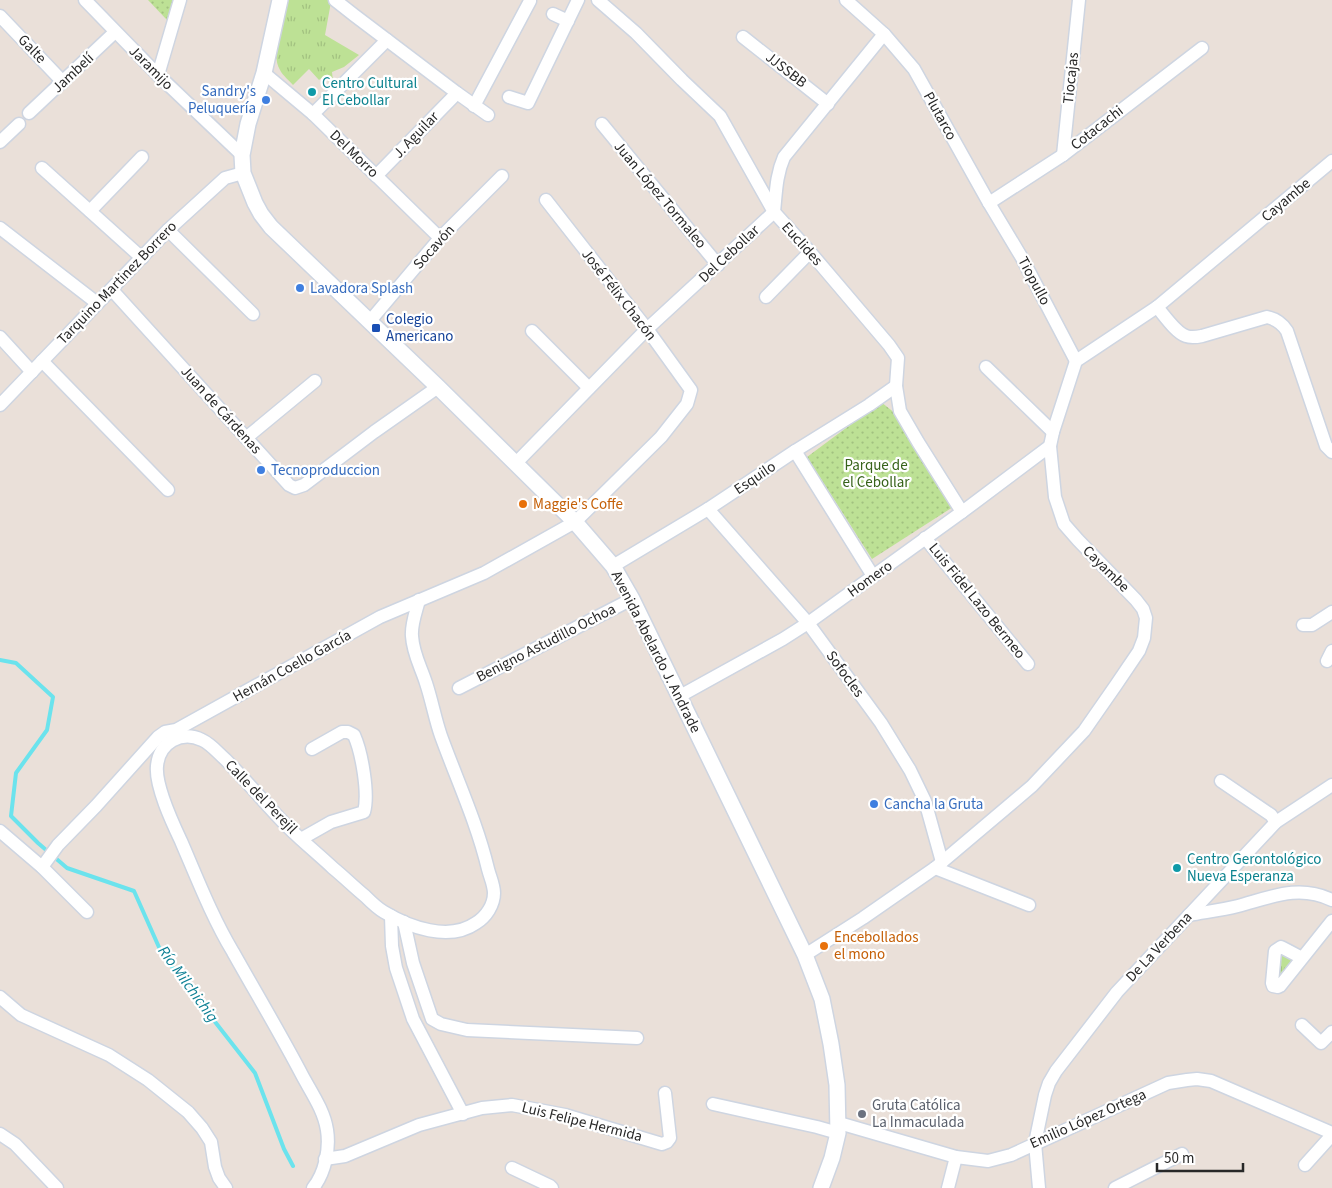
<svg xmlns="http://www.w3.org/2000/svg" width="1332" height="1188" viewBox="0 0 1332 1188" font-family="'Source Sans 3',sans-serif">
<defs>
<pattern id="grass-tufts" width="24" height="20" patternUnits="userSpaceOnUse" patternTransform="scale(1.25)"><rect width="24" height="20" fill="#bde195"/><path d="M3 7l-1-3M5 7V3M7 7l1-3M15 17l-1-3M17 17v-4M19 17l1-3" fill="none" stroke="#a2c180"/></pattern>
<pattern id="park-dots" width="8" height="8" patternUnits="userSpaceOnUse" patternTransform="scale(1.25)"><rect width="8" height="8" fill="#bde195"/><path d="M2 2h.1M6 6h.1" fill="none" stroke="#a2c180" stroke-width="1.8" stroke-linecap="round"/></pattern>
</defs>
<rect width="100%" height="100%" fill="#eae0d9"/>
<g fill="url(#grass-tufts)">
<path d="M 287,0 L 328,0 L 331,2 L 325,35 L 359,55 L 344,67 L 332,72 L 333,81 L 331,84 L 324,76 L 319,80 L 309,69 L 293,85 C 289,80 283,76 280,70 C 270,53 283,19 287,0 Z"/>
<path d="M 1280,953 L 1294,958 L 1277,981 Z"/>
</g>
<g fill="url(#park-dots)">
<path d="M 148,0 L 173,0 L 167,20 Z"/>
<path d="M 881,402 L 896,414 L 953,507 L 872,559 L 807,457 Z"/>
</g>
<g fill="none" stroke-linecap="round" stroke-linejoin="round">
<path stroke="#6be3ed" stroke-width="4" d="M 0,660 L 16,663 L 53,697 L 47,730 L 16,773 L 11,816 L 38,843 L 67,868 L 134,891 L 162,954 L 255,1073 L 284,1149 L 293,1166"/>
<g stroke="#ced5e1" stroke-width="15">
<g id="minor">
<path d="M 85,0 L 158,75 L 242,155"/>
<path d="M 335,0 L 354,15 L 457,93 L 488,115"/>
<path d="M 598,0 L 636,33 L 682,80 L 720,116 L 774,212 L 810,252 L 889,345 L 898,358 L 896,386 L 900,411 L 918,442 L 962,512"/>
<path d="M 846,0 L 884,34 L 914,69 L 989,203 L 1022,258 L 1076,361"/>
<path d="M 553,14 L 568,21"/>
<path d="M 0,16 L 63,82"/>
<path d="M 743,37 L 828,104"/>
<path d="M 264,73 L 313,114 L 440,238"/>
<path d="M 158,75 L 180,0"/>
<path d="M 509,97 L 528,103 L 578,0"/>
<path d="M 474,106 L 530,1"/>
<path d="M 29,113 L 115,32"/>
<path d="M 313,114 L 387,40"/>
<path d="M 602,124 L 718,265"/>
<path d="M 0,142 L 19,124"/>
<path d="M 1063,155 L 1079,0"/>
<path d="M 42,168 L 142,258"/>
<path d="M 376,176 L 457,93"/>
<path d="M 989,203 L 1063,155 L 1202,48"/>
<path d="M 90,211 L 142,157"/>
<path d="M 0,228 L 97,303"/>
<path d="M 168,230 L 253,314"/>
<path d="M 112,290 L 289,485 L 295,488 L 304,485 L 374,432 L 438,387"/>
<path d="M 766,297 L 810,252"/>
<path d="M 1157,307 C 1164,315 1176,333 1186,336 C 1191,338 1197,337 1202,336 L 1267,317 C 1276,319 1282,323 1287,331 L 1326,446 L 1332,452"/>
<path d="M 370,321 L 440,238 L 502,176"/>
<path d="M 532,331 L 589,388"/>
<path d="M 0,337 L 32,372"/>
<path d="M 42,361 L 168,490"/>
<path d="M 986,367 L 1053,432"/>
<path d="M 0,405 L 168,230 L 225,178 L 243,173"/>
<path d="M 246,438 L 315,381"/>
<path d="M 795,451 L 873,576"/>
<path d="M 516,463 L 647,329 L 774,212 C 776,193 776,175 784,157 L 884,34"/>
<path d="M 708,509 L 808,623 L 881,723 L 910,770 L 925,801 L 942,862"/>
<path d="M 925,538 L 1028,664"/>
<path d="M 613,566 L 708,509 L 795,451 L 869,405 L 896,386"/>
<path d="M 1303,625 L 1312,625 L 1332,612"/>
<path d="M 1327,661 L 1332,651"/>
<path d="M 459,688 L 632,599"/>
<path d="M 680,696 L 783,639 L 808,623 L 962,512 L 1050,446"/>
<path d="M 1221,781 L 1271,815 L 1276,822"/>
<path d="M 0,831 L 42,867 L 87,912"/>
<path d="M 301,839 L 331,822 L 364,812 C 369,794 362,753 354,735 L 348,732 L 342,732 L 312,749"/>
<path d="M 42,867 L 58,845 L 96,806 L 158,737 L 165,732 L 176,730 L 380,617 L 484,573 L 575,522 L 661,437 L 687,404 L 691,390 L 647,329 L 546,200"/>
<path d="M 935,868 L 1029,905"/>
<path d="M 1189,915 C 1205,912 1222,910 1238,906 C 1271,897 1299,884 1332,900"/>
<path d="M 391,916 L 392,946 L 396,968 L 413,1019 L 463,1114"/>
<path d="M 404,922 L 413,963 L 432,1019 L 441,1024 L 467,1030 L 637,1038"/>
<path d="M 805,955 L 863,918 L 935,868 L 1032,786 L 1084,731 L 1116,685 L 1139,651 L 1144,638 L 1146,618 L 1143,609 L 1136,600 L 1078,540 L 1064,524 L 1055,497 L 1050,446 L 1053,432 L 1076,361 L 1157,307 L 1332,161"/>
<path d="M 1302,958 L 1283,948 L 1281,947 L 1275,951 L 1272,983 L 1273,986 L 1278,987 L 1280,986 L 1332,921"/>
<path d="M 0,997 L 21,1015 L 109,1055 L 148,1080 L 188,1112 L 202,1128 L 211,1142 L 215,1167 L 219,1178 L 226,1188"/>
<path d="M 1302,1025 L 1321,1043 L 1332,1032"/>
<path d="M 713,1104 L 817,1127 L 838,1133"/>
<path d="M 839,1123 L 956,1157 L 988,1161 L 1011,1155 L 1168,1083 L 1187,1080 L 1197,1079 L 1211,1081 L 1332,1133"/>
<path d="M 0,1134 L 15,1144 L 57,1188"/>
<path d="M 325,1159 L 345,1156 L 419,1125 L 482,1108 L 512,1105 L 565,1115 L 662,1144 L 667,1142 L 670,1138 L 665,1093"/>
<path d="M 1305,1165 L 1332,1135"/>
<path d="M 512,1168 L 550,1186 L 552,1188"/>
<path d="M 313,1188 C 325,1173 330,1149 327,1130 C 324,1110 311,1092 302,1075 C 280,1033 256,993 233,952 C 212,917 197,878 181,841 C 172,822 155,786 157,766 C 159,743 181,730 202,740 C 211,744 218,753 225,759 C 247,781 266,805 288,827 C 302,841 318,854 333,868 C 344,877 354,887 365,896 C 371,902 377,908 384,912 C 409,927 449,942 476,923 C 486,917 494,905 494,893 C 494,885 490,877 488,869 C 477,823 457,780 441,736 C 435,719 432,701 426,683 C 421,667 413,654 412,636 C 411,624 416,612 419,600"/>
<path d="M 948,1188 L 956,1157"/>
<path d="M 1039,1188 L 1035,1143 L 1045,1095 L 1049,1083 L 1056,1071 L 1117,992 L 1276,822 L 1332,785"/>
<path d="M 1115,1188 L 1182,1154"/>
</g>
</g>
<g stroke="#ced5e1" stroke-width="18">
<path id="tertiary" d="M 280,0 L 264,73 L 248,124 L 242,155 L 243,173 L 255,203 L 261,214 L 271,227 L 438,387 L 575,522 L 613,566 L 632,599 L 805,955 L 822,999 L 831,1044 L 837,1085 L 838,1133 L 832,1158 L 821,1188"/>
</g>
<use href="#minor" stroke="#fff" stroke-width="12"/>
<use href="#tertiary" stroke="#fff" stroke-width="15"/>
</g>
<g fill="#0f9aa8" stroke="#fff" stroke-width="2">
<circle cx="312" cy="92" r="5"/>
<circle cx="1177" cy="868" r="5"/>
</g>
<g fill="#3f7fe0" stroke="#fff" stroke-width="2">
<circle cx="266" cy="100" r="5"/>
<circle cx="300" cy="288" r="5"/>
<circle cx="261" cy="470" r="5"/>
<circle cx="874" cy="804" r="5"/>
</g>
<rect fill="#1a4fb4" stroke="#fff" stroke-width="2" x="371" y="323" width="10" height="10" rx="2.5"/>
<g fill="#e8710a" stroke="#fff" stroke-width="2">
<circle cx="523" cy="504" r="5"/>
<circle cx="824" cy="946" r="5"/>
</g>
<circle fill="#6b7280" stroke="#fff" stroke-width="2" cx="862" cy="1114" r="5"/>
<g text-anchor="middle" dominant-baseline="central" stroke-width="4.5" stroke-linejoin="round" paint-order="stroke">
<g font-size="15" fill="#282828" stroke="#fff">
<text transform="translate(32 49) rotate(46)">Galte</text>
<text transform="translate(151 68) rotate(45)">Jaramijo</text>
<text transform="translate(786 70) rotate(38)">JJSSBB</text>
<text transform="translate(73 73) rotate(-43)">Jambelí</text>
<text transform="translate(1071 78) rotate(-84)">Tiocajas</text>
<text transform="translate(940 116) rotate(61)">Plutarco</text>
<text transform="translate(1097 128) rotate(-38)">Cotacachi</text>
<text transform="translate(416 135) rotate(-46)">J. Aguilar</text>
<text transform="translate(354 154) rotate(44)">Del Morro</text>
<text transform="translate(660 195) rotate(50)">Juan López Tormaleo</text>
<text transform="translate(1286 200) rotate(-40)">Cayambe</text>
<text transform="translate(802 244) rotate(48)">Euclides</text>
<text transform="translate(434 247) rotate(-48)">Socavón</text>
<text transform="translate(729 254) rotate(-43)">Del Cebollar</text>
<text transform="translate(1034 281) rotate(62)">Tiopullo</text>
<text transform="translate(117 283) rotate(-46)">Tarquino Martinez Borrero</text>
<text transform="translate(619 295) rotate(52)">José Félix Chacón</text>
<text transform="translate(221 410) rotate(48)">Juan de Cárdenas</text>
<text transform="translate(755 478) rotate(-34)">Esquilo</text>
<text transform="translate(1106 569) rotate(45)">Cayambe</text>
<text transform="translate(870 579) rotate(-36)">Homero</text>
<text transform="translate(977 601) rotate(51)">Luis Fidel Lazo Bermeo</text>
<text transform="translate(546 643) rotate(-27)">Benigno Astudillo Ochoa</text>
<text transform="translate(656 652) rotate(63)">Avenida Abelardo J. Andrade</text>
<text transform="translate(292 666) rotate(-29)">Hernán Coello García</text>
<text transform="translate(845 674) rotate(54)">Sofocles</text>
<text transform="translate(261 797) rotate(46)">Calle del Perejil</text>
<text transform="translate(1159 947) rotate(-47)">De La Verbena</text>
<text transform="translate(1088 1119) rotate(-24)">Emilio López Ortega</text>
<text transform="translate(582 1122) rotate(14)">Luis Felipe Hermida</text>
</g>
<g font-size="15" fill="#0d838f" stroke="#fff" text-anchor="start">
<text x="322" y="83">Centro Cultural<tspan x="322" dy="17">El Cebollar</tspan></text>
<text x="1187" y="859">Centro Gerontológico<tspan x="1187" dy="17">Nueva Esperanza</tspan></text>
</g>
<g font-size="15" fill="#366cbe" stroke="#fff" text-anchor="start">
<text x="256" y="91" text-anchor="end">Sandry's<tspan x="256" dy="17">Peluquería</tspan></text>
<text x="310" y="288">Lavadora Splash</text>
<text x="271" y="470">Tecnoproduccion</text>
<text x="884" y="804">Cancha la Gruta</text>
</g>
<g font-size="15" fill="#164399" stroke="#fff" text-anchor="start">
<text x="386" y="319">Colegio<tspan x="386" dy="17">Americano</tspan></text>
</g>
<g font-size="15" fill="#37631a" stroke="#fff">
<text x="876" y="465">Parque de<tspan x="876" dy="17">el Cebollar</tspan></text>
</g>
<g font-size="15" fill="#c56008" stroke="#fff" text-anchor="start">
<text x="533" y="504">Maggie's Coffe</text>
<text x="834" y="937">Encebollados<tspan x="834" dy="17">el mono</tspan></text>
</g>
<g font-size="15" fill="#5b616d" stroke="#fff" text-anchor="start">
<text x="872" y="1105">Gruta Católica<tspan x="872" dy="17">La Inmaculada</tspan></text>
</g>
<g font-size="16" font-style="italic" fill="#0e8095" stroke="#fff">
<text transform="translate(188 984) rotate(54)">Río Milchichig</text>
</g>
</g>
<path d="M1157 1163v8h86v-8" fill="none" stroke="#282828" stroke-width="2.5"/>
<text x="1164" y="1163" font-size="15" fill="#282828" stroke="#ffffff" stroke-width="4" paint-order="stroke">50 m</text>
</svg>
